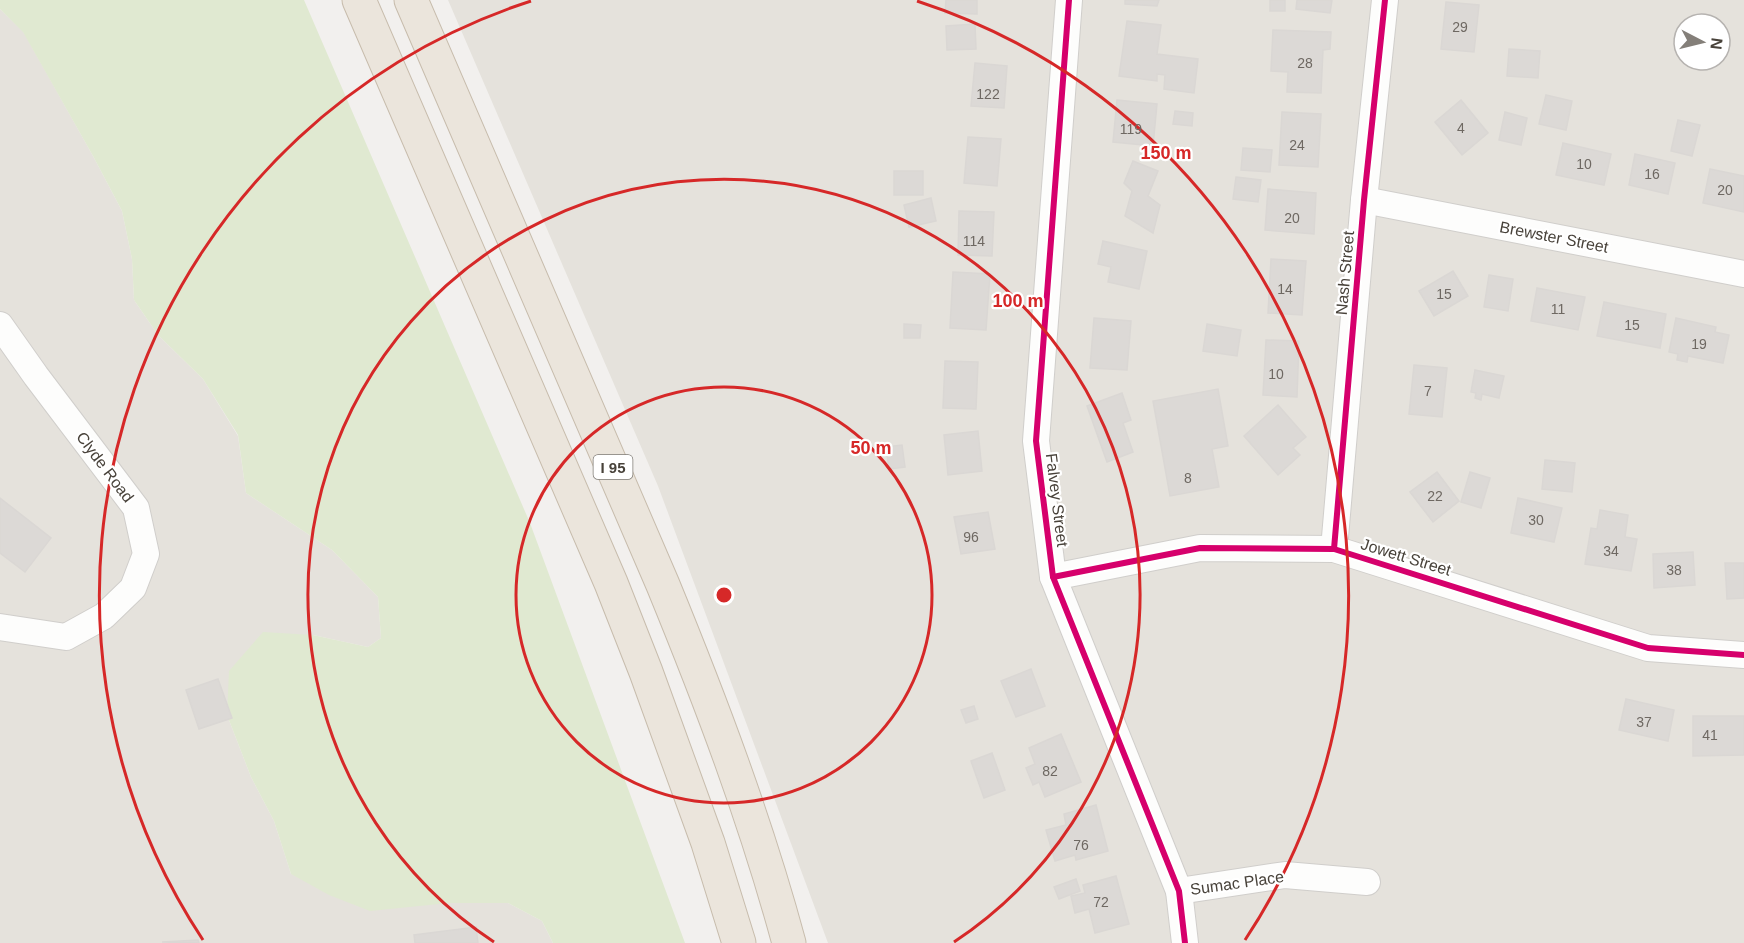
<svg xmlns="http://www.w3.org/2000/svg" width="1744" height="943" viewBox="0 0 1744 943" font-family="Arial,sans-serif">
<rect width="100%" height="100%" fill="#f2f0ee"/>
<g fill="#e5e2dc" fill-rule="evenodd">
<path d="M 448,0 L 1744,0 L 1744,943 L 828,943 L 658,486 ZM 1684,24 L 1720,24 L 1720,60 L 1684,60 Z"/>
<path d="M 0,9 L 23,31 L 93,156 L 122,211 L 132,259 L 134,300 L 158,335 L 203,379 L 238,436 L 246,493 L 332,550 L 378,597 L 381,638 L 368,647 L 313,635 L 227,715 L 251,777 L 274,821 L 291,874 L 449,903 L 508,903 L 542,921 L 553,943 L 0,943 Z"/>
</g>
<path fill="#e0e9d1" d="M 0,0 L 304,0 L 530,523 L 685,943 L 553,943 L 542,921 L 508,903 L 449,903 L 370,911 L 329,895 L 291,874 L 274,821 L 251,777 L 227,715 L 229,671 L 263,632 L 313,635 L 368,647 L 381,638 L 378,597 L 332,550 L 246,493 L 238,435 L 203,379 L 158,335 L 134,300 L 132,259 L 122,211 L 93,156 L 23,32 L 0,9 Z"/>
<g fill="#dcd9d6" stroke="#dad7d4" stroke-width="1.5">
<path d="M 946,0 L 977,0 L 977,14 L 945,13 Z"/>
<path d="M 1125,0 L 1159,0 L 1157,6 L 1125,4 Z"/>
<rect x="1270" y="0" width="15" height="11"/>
<path d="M 1297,0 L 1332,0 L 1330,13 L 1296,9 Z"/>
<path d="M 1446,2 L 1479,5 L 1474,52 L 1441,49 Z"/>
<path d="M 1127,21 L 1161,25 L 1157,54 L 1198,59 L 1194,93 L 1164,89 L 1165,75 L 1157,74 L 1157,81 L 1119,76 Z"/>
<path d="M 975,24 L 976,49 L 947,50 L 946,26 Z"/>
<path d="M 1273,30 L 1331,32 L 1330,49 L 1323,50 L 1321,93 L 1287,92 L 1288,72 L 1271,71 Z"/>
<path d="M 1509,49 L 1540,51 L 1538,78 L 1507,76 Z"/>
<path d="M 975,63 L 1007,66 L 1004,108 L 971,106 Z"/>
<path d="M 1546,95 L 1572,101 L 1566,130 L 1539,124 Z"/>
<path d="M 1117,100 L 1157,104 L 1153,146 L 1113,142 Z"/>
<path d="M 1461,100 L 1488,133 L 1462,155 L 1435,122 Z"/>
<path d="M 1175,111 L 1193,113 L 1192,126 L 1173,124 Z"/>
<path d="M 1282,112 L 1321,114 L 1318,167 L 1279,165 Z"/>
<path d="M 1505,112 L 1527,118 L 1521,145 L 1499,140 Z"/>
<path d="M 1678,120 L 1700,125 L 1692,156 L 1671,151 Z"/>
<path d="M 968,137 L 1001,139 L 997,186 L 964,183 Z"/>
<path d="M 1563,143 L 1611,154 L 1604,185 L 1556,175 Z"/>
<path d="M 1243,148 L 1272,150 L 1270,172 L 1241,170 Z"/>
<path d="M 1635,154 L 1675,163 L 1668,194 L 1629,185 Z"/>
<path d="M 1133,161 L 1158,171 L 1148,196 L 1160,205 L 1153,233 L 1125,216 L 1132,191 L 1124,183 Z"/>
<path d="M 1710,169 L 1744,176 L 1744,212 L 1703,203 Z"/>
<rect x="894" y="171" width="29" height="24"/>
<path d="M 1236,177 L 1261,180 L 1258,202 L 1233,199 Z"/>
<path d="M 1268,189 L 1316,193 L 1314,234 L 1265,230 Z"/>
<path d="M 931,198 L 936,221 L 909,227 L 904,205 Z"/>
<path d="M 959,211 L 994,212 L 992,256 L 958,255 Z"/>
<path d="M 1103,241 L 1147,251 L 1139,289 L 1108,282 L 1111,267 L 1098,264 Z"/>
<path d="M 1271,259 L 1306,261 L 1302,315 L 1268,313 Z"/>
<path d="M 1453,271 L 1468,296 L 1434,316 L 1419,291 Z"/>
<path d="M 953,272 L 990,274 L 986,330 L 950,328 Z"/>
<path d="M 1489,275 L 1513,279 L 1508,311 L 1484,307 Z"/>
<path d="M 1537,288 L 1585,297 L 1578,330 L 1531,321 Z"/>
<path d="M 1604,302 L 1666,314 L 1660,348 L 1597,336 Z"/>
<path d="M 1094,318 L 1131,321 L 1127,370 L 1090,368 Z"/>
<path d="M 1676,318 L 1716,327 L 1715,332 L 1729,335 L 1723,363 L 1688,356 L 1687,362 L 1677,360 L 1678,354 L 1669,352 Z"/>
<path d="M 904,324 L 921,325 L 920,338 L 904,338 Z"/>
<path d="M 1207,324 L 1241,330 L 1237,356 L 1203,351 Z"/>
<path d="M 1266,340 L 1299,341 L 1297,397 L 1263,395 Z"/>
<path d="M 945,361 L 978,362 L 976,409 L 943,408 Z"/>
<path d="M 1414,365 L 1447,368 L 1442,417 L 1409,414 Z"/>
<path d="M 1475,370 L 1504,376 L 1499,398 L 1482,394 L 1481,400 L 1475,398 L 1476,393 L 1471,392 Z"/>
<path d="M 1218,389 L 1228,446 L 1212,449 L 1219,487 L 1170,496 L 1153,401 Z"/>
<path d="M 1122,393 L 1131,420 L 1123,423 L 1133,452 L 1107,462 L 1087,406 Z"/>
<path d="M 1278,405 L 1306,437 L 1293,448 L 1300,455 L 1278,475 L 1244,436 Z"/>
<path d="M 978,431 L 982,471 L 948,475 L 944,435 Z"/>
<path d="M 902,445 L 905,467 L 889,469 L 886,447 Z"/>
<path d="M 1545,460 L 1575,463 L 1572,492 L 1542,489 Z"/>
<path d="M 1437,472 L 1459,501 L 1433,522 L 1410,492 Z"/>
<path d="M 1470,472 L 1490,478 L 1481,508 L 1461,502 Z"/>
<path d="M 0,498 L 51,538 L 25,572 L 0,553 Z"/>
<path d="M 1518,498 L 1562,508 L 1554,542 L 1511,533 Z"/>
<path d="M 1600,510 L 1628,515 L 1625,537 L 1637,539 L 1631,571 L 1585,564 L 1591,528 L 1597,529 Z"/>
<path d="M 988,512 L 995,549 L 961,554 L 954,517 Z"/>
<path d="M 1693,552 L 1695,585 L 1654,588 L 1653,554 Z"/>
<path d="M 1725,563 L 1744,563 L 1744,598 L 1727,599 Z"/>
<path d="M 1031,669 L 1045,706 L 1016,717 L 1001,681 Z"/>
<path d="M 218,679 L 232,718 L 199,729 L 186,690 Z"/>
<path d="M 1626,699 L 1674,710 L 1668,741 L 1619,730 Z"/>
<path d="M 974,706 L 978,719 L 966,723 L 961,710 Z"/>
<path d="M 1693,716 L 1744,716 L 1744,755 L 1693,756 Z"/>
<path d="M 1061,734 L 1081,782 L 1045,797 L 1039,782 L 1033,785 L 1026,768 L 1035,764 L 1029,748 Z"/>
<path d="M 992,753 L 1005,790 L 984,798 L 971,761 Z"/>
<path d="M 1096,805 L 1108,851 L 1076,860 L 1075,855 L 1055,861 L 1046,830 L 1066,825 L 1064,814 Z"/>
<path d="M 1116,876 L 1129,924 L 1095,933 L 1089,909 L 1075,913 L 1071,896 L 1085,893 L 1083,885 Z"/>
<path d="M 1076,879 L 1080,891 L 1059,899 L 1054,887 Z"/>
<path d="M 476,927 L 478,943 L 415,943 L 414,935 Z"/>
<path d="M 198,940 L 199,943 L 162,942 Z"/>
</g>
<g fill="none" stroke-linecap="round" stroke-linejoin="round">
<g stroke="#d0cecb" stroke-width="28">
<g id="street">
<path d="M 1069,0 L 1036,441 L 1053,577 L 1179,891 L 1185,943"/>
<path d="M 1364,200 L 1744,274"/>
<path d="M 0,325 L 36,376 L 136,508 L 146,554 L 133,588 L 104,616 L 66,637 L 0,627"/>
<path d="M 1334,549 L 1364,200 L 1385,0"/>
<path d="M 1053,577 L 1200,548 L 1334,549 L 1648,648 L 1744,655"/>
<path d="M 1179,891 L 1285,875 L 1367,882"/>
</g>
</g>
<g stroke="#c7bcac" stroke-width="35">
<g id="highway">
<path d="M 359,0 L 611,583 L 646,672 L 708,843 L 739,943"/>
<path d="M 411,0 L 663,585 C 711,702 756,821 789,943"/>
</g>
</g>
<use href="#street" stroke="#fdfdfc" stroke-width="26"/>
<use href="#highway" stroke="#ebe5dc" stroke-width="33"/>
<g stroke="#fff" stroke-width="10">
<g id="cycleway">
<path d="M 1069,0 L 1036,441 L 1053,577 L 1179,891 L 1185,943"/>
<path d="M 1334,549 L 1364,200 L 1385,0"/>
<path d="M 1053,577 L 1200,548 L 1334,549 L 1648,648 L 1744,655"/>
</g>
</g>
<use href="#cycleway" stroke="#d6006c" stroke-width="6"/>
</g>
<g fill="none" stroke="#d62828" stroke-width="3">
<circle cx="724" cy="595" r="208"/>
<path d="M494 942A416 416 0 1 1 954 942"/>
<path d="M203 940A625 625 0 0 1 531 1M917 1A625 625 0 0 1 1245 940"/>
</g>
<g text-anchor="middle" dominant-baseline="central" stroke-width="4.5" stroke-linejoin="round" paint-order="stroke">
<g font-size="14" fill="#6e6862">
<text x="1460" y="27">29</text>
<text x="1305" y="63">28</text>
<text x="988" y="94">122</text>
<text x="1461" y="128">4</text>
<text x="1131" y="129">119</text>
<text x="1297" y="145">24</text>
<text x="1584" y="164">10</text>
<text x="1652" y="174">16</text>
<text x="1725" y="190">20</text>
<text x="1292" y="218">20</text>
<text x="974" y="241">114</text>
<text x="1285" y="289">14</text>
<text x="1444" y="294">15</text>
<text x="1558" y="309">11</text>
<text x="1632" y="325">15</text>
<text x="1699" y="344">19</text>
<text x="1276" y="374">10</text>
<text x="1428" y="391">7</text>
<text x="1188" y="478">8</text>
<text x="1435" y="496">22</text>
<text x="1536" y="520">30</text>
<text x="971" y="537">96</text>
<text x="1611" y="551">34</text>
<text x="1674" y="570">38</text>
<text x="1644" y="722">37</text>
<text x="1710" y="735">41</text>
<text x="1050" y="771">82</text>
<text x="1081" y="845">76</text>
<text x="1101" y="902">72</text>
</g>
<rect fill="#fff" stroke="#7f7b75" stroke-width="1.5" x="593.5" y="455" width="39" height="24" rx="4.5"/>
<g font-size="15" font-weight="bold" fill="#48423a">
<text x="613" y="467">I 95</text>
</g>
<g font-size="16" fill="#48423a" stroke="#fff">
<text transform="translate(1554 237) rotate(11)">Brewster Street</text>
<text transform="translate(1345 273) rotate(-85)">Nash Street</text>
<text transform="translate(105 467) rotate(53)">Clyde Road</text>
<text transform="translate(1057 500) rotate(83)">Falvey Street</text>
<text transform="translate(1406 557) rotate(17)">Jowett Street</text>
<text transform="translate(1237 883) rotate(-8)">Sumac Place</text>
</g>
</g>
<circle cx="724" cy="595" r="9" fill="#d62828" stroke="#fff" stroke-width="3"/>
<g font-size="18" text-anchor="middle" font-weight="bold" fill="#d62828" stroke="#fff" stroke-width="4.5" stroke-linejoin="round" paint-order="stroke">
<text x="1166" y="159">150 m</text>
<text x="1018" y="307">100 m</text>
<text x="871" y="454">50 m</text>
</g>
<g transform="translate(1702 42) rotate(97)"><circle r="28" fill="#ffffff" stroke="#b6b3b0" stroke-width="1.5"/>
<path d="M0-4.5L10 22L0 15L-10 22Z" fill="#847f79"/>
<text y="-9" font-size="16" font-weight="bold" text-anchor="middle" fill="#48423a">N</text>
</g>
</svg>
